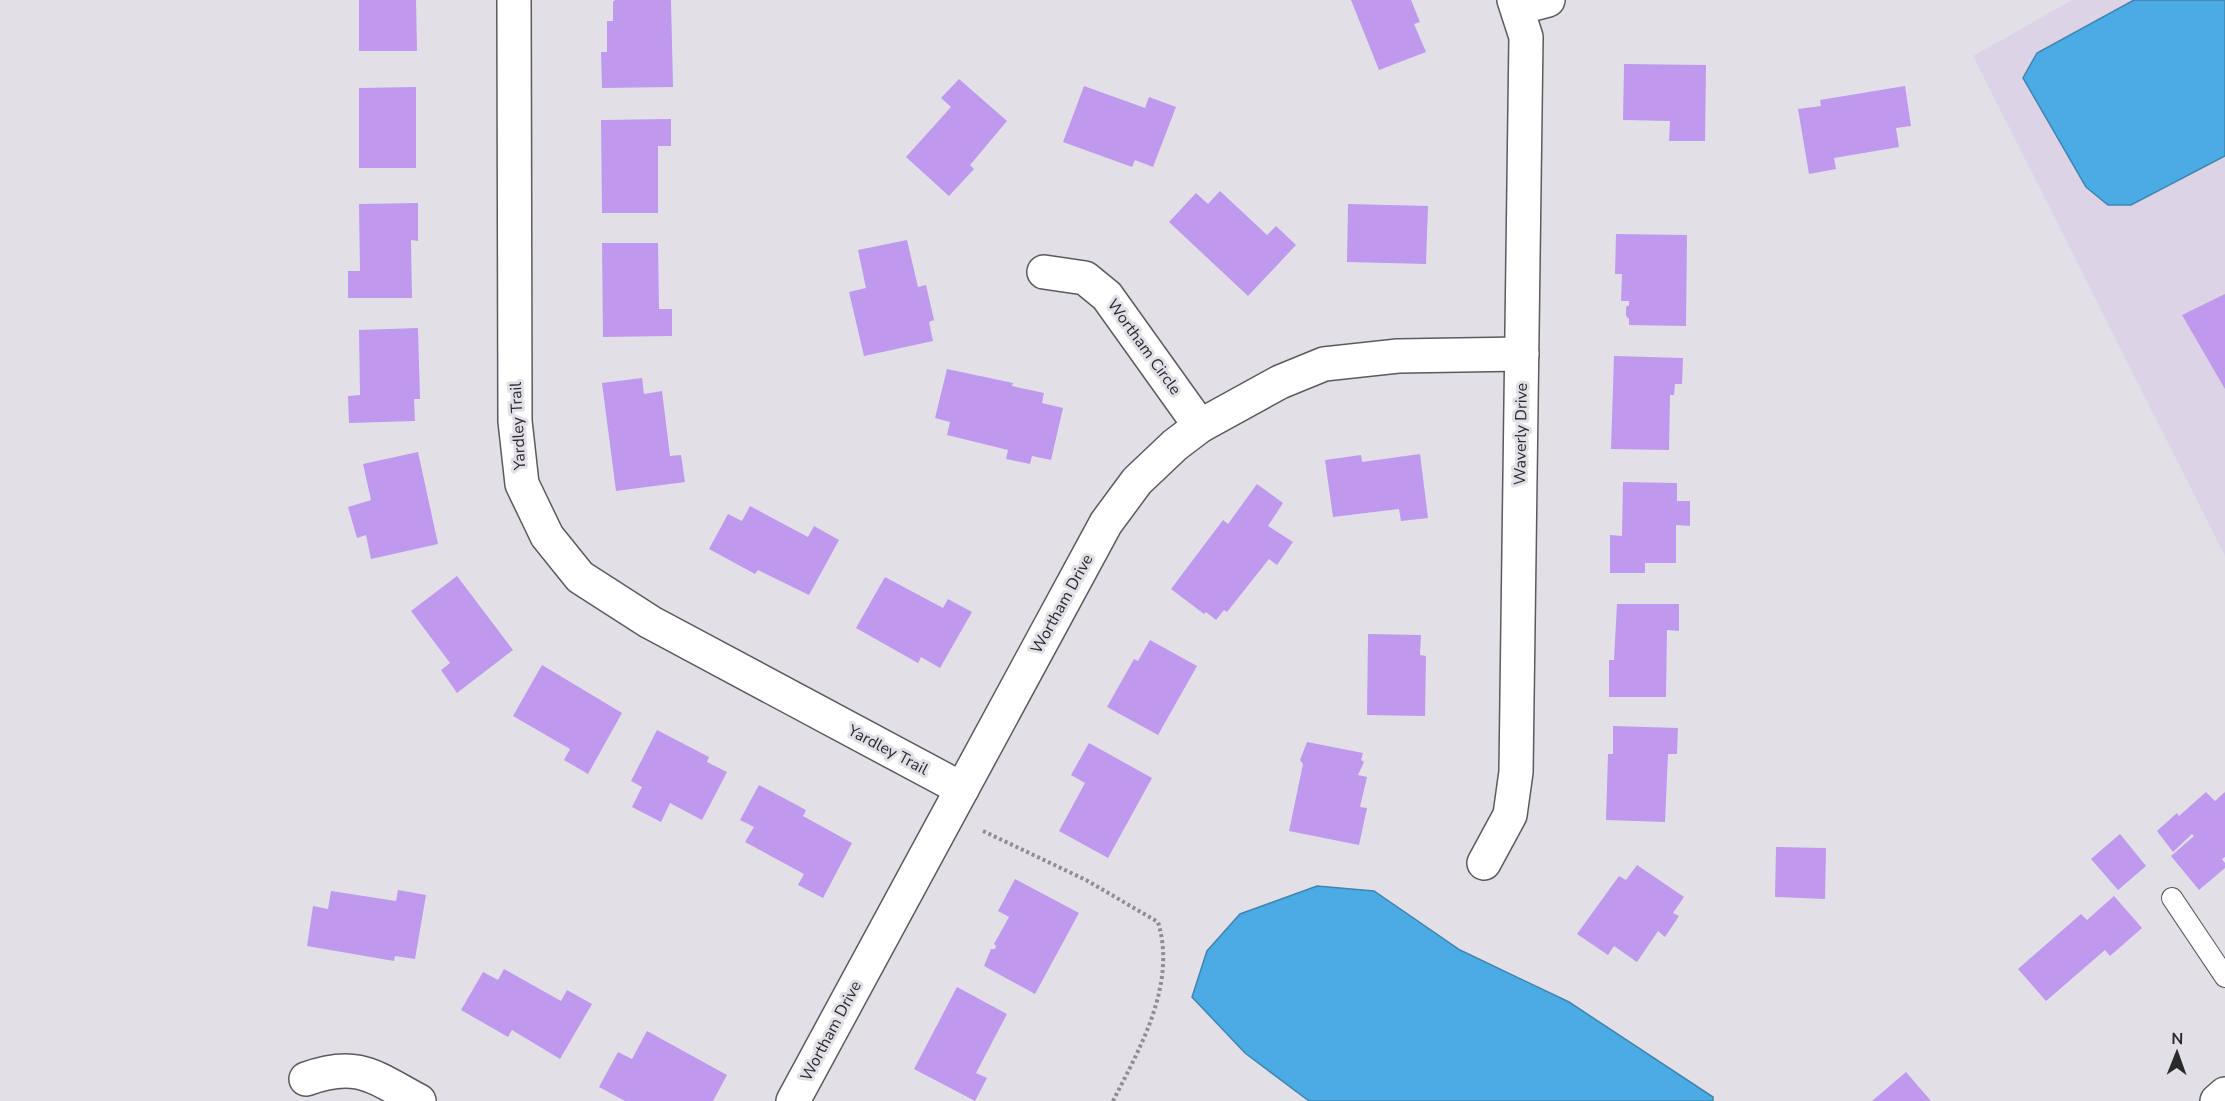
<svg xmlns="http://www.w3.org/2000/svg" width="2225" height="1101" viewBox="0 0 2225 1101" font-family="'Nunito Sans',sans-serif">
<rect width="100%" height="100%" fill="#e2e0e6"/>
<path fill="#dcd3e7" d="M 2072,0 L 2225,0 L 2225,556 L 1973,56 Z"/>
<g fill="#4bace5" stroke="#4185ae" stroke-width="1.5">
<path d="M 2134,0 L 2225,0 L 2225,156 L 2131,205 L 2108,205 L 2086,187 L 2023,78 L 2037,53 Z"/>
<path d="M 1317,886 L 1374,891 L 1460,950 L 1569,1002 L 1713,1097 L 1713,1101 L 1309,1101 L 1245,1053 L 1192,997 L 1207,951 L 1240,914 Z"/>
</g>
<g fill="#bf99ed">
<path d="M 359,0 L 416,0 L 417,51 L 359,51 Z"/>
<path d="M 615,0 L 671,0 L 673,87 L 602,88 L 601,52 L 607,52 L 607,21 L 613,21 L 613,2 Z"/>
<path d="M 1351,0 L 1411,0 L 1420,22 L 1414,24 L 1426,52 L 1379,70 Z"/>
<path d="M 1624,64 L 1706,65 L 1705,141 L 1669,141 L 1670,121 L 1623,120 Z"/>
<path d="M 959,79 L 1007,121 L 970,165 L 974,169 L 949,196 L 906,157 L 951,107 L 941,98 Z"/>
<path d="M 1084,86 L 1145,108 L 1149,97 L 1176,107 L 1153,167 L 1135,160 L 1132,167 L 1063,142 Z"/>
<path d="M 1905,86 L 1911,126 L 1896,128 L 1899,147 L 1834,158 L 1836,169 L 1809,174 L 1798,109 L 1821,106 L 1820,100 Z"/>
<path d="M 416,87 L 416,168 L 359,168 L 359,88 Z"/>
<path d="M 671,119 L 671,146 L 658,146 L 658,213 L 602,213 L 601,120 Z"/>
<path d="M 1220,191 L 1267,235 L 1276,226 L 1296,245 L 1248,296 L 1169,222 L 1196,193 L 1208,204 Z"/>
<path d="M 418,203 L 418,241 L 411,240 L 412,298 L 348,298 L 348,271 L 360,271 L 359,204 Z"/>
<path d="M 1348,204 L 1428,206 L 1426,264 L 1347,262 Z"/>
<path d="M 1616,234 L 1687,235 L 1686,326 L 1629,325 L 1629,319 L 1626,316 L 1626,307 L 1629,305 L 1629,301 L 1621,301 L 1622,274 L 1615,274 Z"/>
<path d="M 907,240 L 918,287 L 926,285 L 934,320 L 929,322 L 933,341 L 864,356 L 849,292 L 866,288 L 858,250 Z"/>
<path d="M 602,243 L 658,243 L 659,309 L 672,309 L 672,336 L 603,337 Z"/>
<path d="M 2225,294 L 2225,389 L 2182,315 Z"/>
<path d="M 418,328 L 420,399 L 414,399 L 415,421 L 349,423 L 348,396 L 360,395 L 359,330 Z"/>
<path d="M 1614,356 L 1683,358 L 1682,384 L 1675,384 L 1674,395 L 1670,395 L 1669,450 L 1611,449 Z"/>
<path d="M 947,369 L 1013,383 L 1012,386 L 1044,393 L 1042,403 L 1063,408 L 1051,460 L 1032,456 L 1030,464 L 1006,459 L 1008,450 L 947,435 L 950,422 L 935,418 Z"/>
<path d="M 642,378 L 644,394 L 662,391 L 670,456 L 681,455 L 685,482 L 616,491 L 602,383 Z"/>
<path d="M 418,452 L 438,544 L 371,559 L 366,535 L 357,538 L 348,507 L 371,500 L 363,464 Z"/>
<path d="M 1420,454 L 1428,518 L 1401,521 L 1399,509 L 1333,517 L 1325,460 L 1361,455 L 1362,462 Z"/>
<path d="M 1623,482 L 1677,483 L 1677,501 L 1690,501 L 1690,526 L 1676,525 L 1676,563 L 1645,563 L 1645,573 L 1610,573 L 1610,535 L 1622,536 Z"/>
<path d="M 1257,484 L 1283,503 L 1268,526 L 1293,542 L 1277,565 L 1269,559 L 1227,612 L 1224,610 L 1216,620 L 1206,612 L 1204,614 L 1171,589 L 1223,520 L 1228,524 Z"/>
<path d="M 750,506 L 808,537 L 814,526 L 839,540 L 809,595 L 758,570 L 755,574 L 709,549 L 728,514 L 742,521 Z"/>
<path d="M 457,576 L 513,650 L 457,693 L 441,670 L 450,663 L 411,611 Z"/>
<path d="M 885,577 L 943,608 L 948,599 L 972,612 L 940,668 L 921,657 L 918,663 L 856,628 Z"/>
<path d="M 1617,604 L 1679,604 L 1679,631 L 1667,630 L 1666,697 L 1609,697 L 1609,660 L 1614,660 Z"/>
<path d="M 1368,634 L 1421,635 L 1420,655 L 1426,656 L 1425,716 L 1367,715 Z"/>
<path d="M 1150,640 L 1197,666 L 1158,735 L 1107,707 L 1134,659 L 1138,661 Z"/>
<path d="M 542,665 L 622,713 L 588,774 L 564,760 L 570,749 L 513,716 Z"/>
<path d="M 1613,726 L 1678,728 L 1677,754 L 1668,754 L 1665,822 L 1606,820 L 1608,754 L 1613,754 Z"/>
<path d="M 657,730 L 709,757 L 707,762 L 727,772 L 702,820 L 670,803 L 661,822 L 632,807 L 642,787 L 631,781 Z"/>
<path d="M 1307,742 L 1363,753 L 1361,760 L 1364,762 L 1358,775 L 1367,777 L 1360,807 L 1367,808 L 1359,845 L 1289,831 L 1303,764 L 1300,760 Z"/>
<path d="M 1089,743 L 1152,778 L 1108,858 L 1059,831 L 1085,783 L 1071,775 Z"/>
<path d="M 759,785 L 806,810 L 803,816 L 852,843 L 823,898 L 798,885 L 804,874 L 745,842 L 754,827 L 740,820 Z"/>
<path d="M 2206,792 L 2215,801 L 2225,792 L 2225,857 L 2222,859 L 2225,863 L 2225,868 L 2199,890 L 2171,856 L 2194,836 L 2192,834 L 2173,852 L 2157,831 L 2177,813 L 2179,816 Z"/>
<path d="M 2120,834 L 2146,866 L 2118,890 L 2091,859 Z"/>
<path d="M 1776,847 L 1826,848 L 1825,899 L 1775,897 Z"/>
<path d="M 1637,865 L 1684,897 L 1673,913 L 1679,916 L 1665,937 L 1658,931 L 1637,962 L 1614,946 L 1608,955 L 1577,934 L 1619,876 L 1626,880 Z"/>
<path d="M 1015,879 L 1079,913 L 1035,994 L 984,966 L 991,949 L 995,949 L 996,946 L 994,944 L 1009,917 L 998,911 Z"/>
<path d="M 398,890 L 426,895 L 415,959 L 395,956 L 394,961 L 307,946 L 313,906 L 328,909 L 331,891 L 396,901 Z"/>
<path d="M 2114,896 L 2142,928 L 2110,956 L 2105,950 L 2046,1001 L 2018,969 L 2081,914 L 2087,920 Z"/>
<path d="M 504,969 L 561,1001 L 567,990 L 592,1004 L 560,1059 L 512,1030 L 508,1037 L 461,1010 L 483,972 L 498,980 Z"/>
<path d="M 957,987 L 1007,1014 L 976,1073 L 987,1078 L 975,1101 L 914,1069 Z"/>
<path d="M 647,1031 L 727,1075 L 713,1101 L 625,1101 L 599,1087 L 618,1052 L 632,1059 Z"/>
<path d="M 1906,1072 L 1931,1101 L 1872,1101 Z"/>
</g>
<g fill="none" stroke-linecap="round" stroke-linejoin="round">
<g stroke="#5c5a5f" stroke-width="22">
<path id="service" d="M 2172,898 L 2225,977"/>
</g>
<g stroke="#5c5a5f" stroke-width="36">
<g id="minor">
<path d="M 514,0 L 515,421 L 522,484 L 547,536 L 580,577 L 650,622 L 962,789"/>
<path d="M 1518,8 L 1548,0"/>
<path d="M 1044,272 L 1085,278 L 1107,296 L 1200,426"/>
<path d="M 1484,863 L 1510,815 L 1516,772 L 1526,37 L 1514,0"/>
<path d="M 306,1079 C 358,1060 374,1077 419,1101"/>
<path d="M 793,1101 L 1106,523 L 1137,481 L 1175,445 L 1200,426 L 1280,382 L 1324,364 L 1398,356 L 1522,354"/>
</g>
</g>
<g stroke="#5c5a5f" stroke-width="36">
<path id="secondary" d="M 2217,1101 L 2225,1094"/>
</g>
<path stroke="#8e8d91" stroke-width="4" stroke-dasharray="3 3" stroke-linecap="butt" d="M 983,831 L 1086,880 L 1158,922 C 1177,984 1140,1048 1113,1101"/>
<use href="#service" stroke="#fff" stroke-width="20"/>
<use href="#minor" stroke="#fff" stroke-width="33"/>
<use href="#secondary" stroke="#fff" stroke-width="33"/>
</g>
<g text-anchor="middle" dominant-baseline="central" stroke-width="6" stroke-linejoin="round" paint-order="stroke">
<g font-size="16" fill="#2a292c" stroke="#e2e0e6">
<text transform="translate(1144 347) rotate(54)">Wortham Circle</text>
<text transform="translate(518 426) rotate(-93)">Yardley Trail</text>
<text transform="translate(1521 434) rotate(-89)">Waverly Drive</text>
<text transform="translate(1062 604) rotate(-61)">Wortham Drive</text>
<text transform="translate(888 750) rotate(28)">Yardley Trail</text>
<text transform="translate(831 1031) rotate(-62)">Wortham Drive</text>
</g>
</g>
<g transform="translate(2177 1053) rotate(1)" stroke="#e2e0e6" stroke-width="4.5" paint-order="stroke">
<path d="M0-4.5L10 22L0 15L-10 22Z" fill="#2a292c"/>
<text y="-9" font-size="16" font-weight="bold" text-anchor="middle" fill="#2a292c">N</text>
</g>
</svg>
